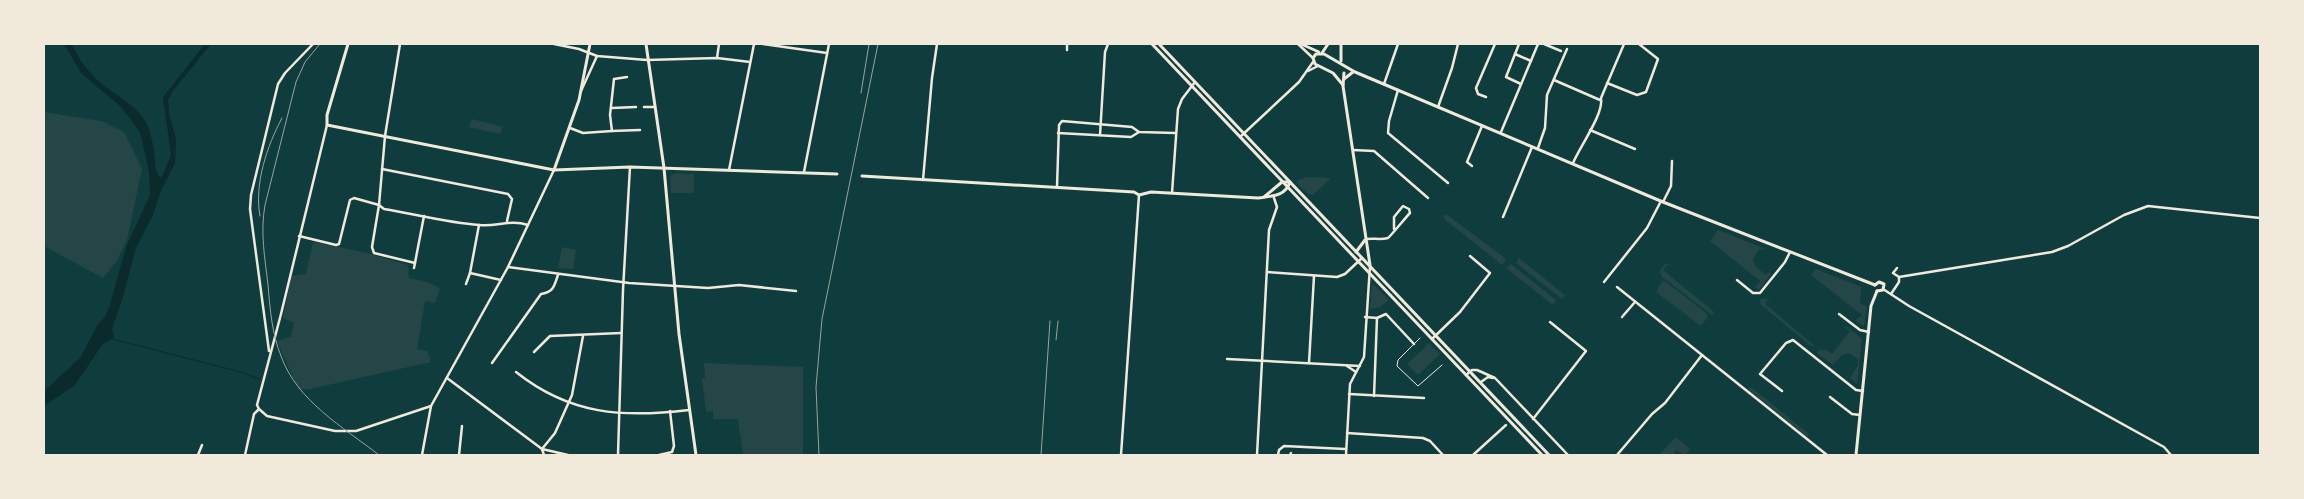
<svg xmlns="http://www.w3.org/2000/svg" width="2304" height="499" viewBox="0 0 2304 499" font-family="'Sofia Sans Condensed',sans-serif">
<rect width="100%" height="100%" fill="#0f3d3e"/>
<g fill="#244646">
<path d="M 44,112 L 101,121 L 124,132 L 142,169 L 127,240 L 116,262 L 103,278 L 44,246 Z"/>
<path d="M 472,119 L 503,127 L 500,134 L 469,127 Z"/>
<path d="M 676,173 L 694,174 L 694,193 L 671,193 L 670,176 Z"/>
<path d="M 1305,177 L 1329,178 L 1330,179 L 1313,195 L 1308,194 L 1296,182 Z"/>
<path d="M 1446,214 L 1506,259 L 1502,265 L 1443,218 Z"/>
<path d="M 1718,230 L 1766,249 L 1758,250 L 1753,260 L 1756,267 L 1766,275 L 1768,272 L 1771,274 L 1759,290 L 1754,286 L 1757,286 L 1760,281 L 1710,241 Z"/>
<path d="M 313,242 L 363,252 L 408,265 L 409,278 L 427,282 L 440,288 L 435,303 L 425,301 L 417,349 L 427,351 L 431,362 L 310,389 L 298,389 L 277,341 L 291,337 L 294,323 L 283,318 L 291,276 L 306,274 Z"/>
<path d="M 562,247 L 576,250 L 573,269 L 558,268 Z"/>
<path d="M 1519,258 L 1565,295 L 1562,299 L 1516,263 Z"/>
<path d="M 1666,263 L 1670,266 L 1667,265 L 1663,270 L 1714,312 L 1712,315 L 1661,276 L 1660,270 Z"/>
<path d="M 1511,264 L 1556,300 L 1553,305 L 1506,268 Z"/>
<path d="M 1816,269 L 1861,287 L 1860,303 L 1867,307 L 1864,326 L 1855,321 L 1862,315 L 1811,275 Z"/>
<path d="M 1662,281 L 1665,281 L 1707,314 L 1707,318 L 1701,326 L 1656,292 Z"/>
<path d="M 1372,283 L 1389,300 L 1380,307 L 1370,309 Z"/>
<path d="M 1769,298 L 1771,300 L 1768,299 L 1765,304 L 1815,346 L 1811,346 L 1761,305 L 1760,299 Z"/>
<path d="M 1846,326 L 1862,339 L 1857,384 L 1850,378 L 1858,365 L 1858,359 L 1849,353 L 1842,355 L 1833,365 L 1817,353 L 1820,349 L 1824,351 L 1826,349 L 1832,354 L 1850,331 L 1845,327 L 1841,330 Z"/>
<path d="M 1429,343 L 1440,354 L 1418,375 L 1407,364 Z"/>
<path d="M 704,363 L 803,367 L 803,455 L 743,455 L 738,419 L 713,419 L 713,411 L 706,412 L 702,378 L 705,378 Z"/>
<path d="M 1751,387 L 1809,434 L 1807,437 L 1749,390 Z"/>
<path d="M 1676,437 L 1690,449 L 1685,455 L 1676,450 L 1673,455 L 1659,455 Z"/>
</g>
<path fill="#0a2a2b" d="M 64,44 L 72,44 C 78,59 89,73 102,84 C 118,97 141,107 149,129 C 153,141 155,157 156,171 L 159,176 L 162,177 L 171,155 L 163,97 L 205,44 L 211,44 L 173,91 L 168,100 L 169,114 L 176,139 L 175,163 L 160,193 L 153,215 L 136,248 L 122,300 L 112,329 L 114,336 L 112,339 L 103,344 L 74,386 L 44,406 L 44,391 L 80,358 L 98,324 L 104,318 L 109,308 L 126,247 L 150,195 L 149,172 L 140,132 L 121,107 L 81,73 Z"/>
<g fill="none" stroke-linecap="round" stroke-linejoin="round">
<path stroke="#0a2a2b" stroke-width="1" d="M 112,339 L 237,371 L 259,379"/>
<path stroke="#f1e9da" stroke-width="1" d="M 1420,338 L 1398,360 L 1397,366 L 1418,386 L 1442,365"/>
<g stroke="#f1e9da" stroke-width="2.5">
<path d="M 400,44 L 385,136 L 379,205 L 372,247 L 374,253 L 415,263"/>
<path d="M 554,44 L 579,49 L 597,56 L 647,60 L 717,58 L 750,62"/>
<path d="M 763,44 L 827,53"/>
<path d="M 1298,44 L 1313,58"/>
<path d="M 1301,44 L 1319,52"/>
<path d="M 1519,44 L 1506,77 L 1521,84"/>
<path d="M 1544,44 L 1561,51"/>
<path d="M 1067,50 L 1067,44"/>
<path d="M 1515,54 L 1531,61"/>
<path d="M 717,58 L 719,44"/>
<path d="M 1308,71 L 1318,66"/>
<path d="M 627,77 L 614,79 L 610,115 L 612,131 L 640,130"/>
<path d="M 1554,80 L 1600,100"/>
<path d="M 1607,83 L 1637,95 L 1646,92 L 1658,59 L 1639,44"/>
<path d="M 1384,84 L 1398,44"/>
<path d="M 1398,90 L 1389,121 L 1388,133 L 1448,183"/>
<path d="M 581,91 L 597,56"/>
<path d="M 1486,97 L 1478,94 L 1476,88 L 1495,44"/>
<path d="M 644,107 L 655,107"/>
<path d="M 1438,107 L 1452,68 L 1458,44"/>
<path d="M 612,108 L 636,107"/>
<path d="M 570,128 L 583,133 L 612,131"/>
<path d="M 1590,130 L 1635,149"/>
<path d="M 1501,132 L 1538,44"/>
<path d="M 1058,133 L 1131,137 L 1139,132"/>
<path d="M 1100,135 L 1105,52 L 1108,44"/>
<path d="M 1240,137 L 1299,82 L 1313,62"/>
<path d="M 1538,148 L 1545,128 L 1547,95 L 1567,49"/>
<path d="M 1353,150 L 1374,151 L 1428,198"/>
<path d="M 1573,163 C 1580,146 1604,114 1601,98 L 1624,44"/>
<path d="M 1472,166 L 1467,162 L 1482,126"/>
<path d="M 382,169 L 508,194 L 512,199 L 507,221"/>
<path d="M 729,170 L 754,44"/>
<path d="M 804,172 L 829,44"/>
<path d="M 923,180 L 932,78 L 937,44"/>
<path d="M 1057,187 L 1059,125 L 1062,121 L 1132,127 L 1139,132 L 1175,133"/>
<path d="M 1172,193 L 1178,109 L 1182,99 L 1195,82"/>
<path d="M 1663,202 L 1671,186 L 1672,161"/>
<path d="M 1503,217 L 1532,147"/>
<path d="M 299,236 L 336,245 L 339,244 L 350,200 L 354,198 L 379,205 L 384,209 C 415,214 448,223 479,225 C 497,227 510,219 528,225"/>
<path d="M 1367,239 C 1373,238 1381,240 1388,238 C 1390,237 1406,217 1410,213 L 1409,209 L 1403,206 L 1394,217 L 1394,229"/>
<path d="M 508,267 L 629,283 L 708,288 L 739,285 L 796,291"/>
<path d="M 414,268 L 424,216"/>
<path d="M 1897,268 L 1893,273 L 1899,277 L 2052,252 L 2068,246 L 2124,215 L 2148,206 L 2260,218"/>
<path d="M 1267,272 L 1337,277 L 1345,274 L 1362,258"/>
<path d="M 470,273 L 501,280"/>
<path d="M 1737,280 L 1753,293 L 1760,293 L 1785,262 L 1790,252"/>
<path d="M 1604,282 L 1647,228 L 1661,201"/>
<path d="M 466,284 L 470,273 L 479,225"/>
<path d="M 1617,287 L 1702,355"/>
<path d="M 1883,289 L 1909,306 L 2164,447 L 2171,455"/>
<path d="M 1891,294 L 1899,282 L 1899,277"/>
<path d="M 1839,314 L 1860,330 L 1869,332"/>
<path d="M 1365,317 L 1377,318"/>
<path d="M 1622,317 L 1635,302"/>
<path d="M 1432,339 L 1460,312 L 1490,273 L 1470,256"/>
<path d="M 269,351 L 250,209 L 251,195 L 278,84 L 285,73 L 313,44"/>
<path d="M 534,352 L 550,336 L 621,333"/>
<path d="M 1227,359 L 1360,366"/>
<path d="M 492,363 L 541,294 C 554,292 554,286 558,275"/>
<path d="M 1309,363 L 1314,276"/>
<path d="M 1347,366 L 1356,372"/>
<path d="M 516,372 C 570,415 623,418 689,410"/>
<path d="M 1466,375 L 1472,370 L 1477,370 L 1495,378 L 1568,455"/>
<path d="M 447,378 L 542,449 L 544,455"/>
<path d="M 1481,382 L 1488,377 L 1493,378"/>
<path d="M 1782,391 L 1760,374 L 1786,343 L 1793,340 L 1856,390 L 1863,391"/>
<path d="M 1349,394 L 1424,398"/>
<path d="M 1374,396 L 1377,318 L 1386,314 L 1414,344"/>
<path d="M 1830,397 L 1852,414 L 1860,415"/>
<path d="M 259,409 L 267,416 L 335,431 L 356,431 L 431,406"/>
<path d="M 1533,419 L 1586,351 L 1550,322"/>
<path d="M 1347,433 L 1423,438 L 1430,441 L 1443,455"/>
<path d="M 542,449 L 555,433 L 572,395 L 583,336"/>
<path d="M 542,449 L 568,455"/>
<path d="M 198,455 L 202,445"/>
<path d="M 245,455 L 254,414 L 259,409 L 257,405 L 281,314 L 327,125"/>
<path d="M 422,455 L 431,406 L 508,267 L 554,170"/>
<path d="M 459,455 L 462,426"/>
<path d="M 618,455 L 623,290 L 630,167"/>
<path d="M 659,455 L 672,452 L 674,446 L 670,411"/>
<path d="M 1121,455 L 1139,195"/>
<path d="M 1257,455 L 1269,230 L 1277,207 L 1274,198"/>
<path d="M 1278,455 L 1279,450 L 1284,446 L 1345,449"/>
<path d="M 1290,455 L 1291,453"/>
<path d="M 1346,455 L 1350,384 L 1364,357 L 1370,266"/>
<path d="M 1473,455 L 1506,425"/>
<path d="M 1617,455 L 1652,414 L 1665,403 L 1702,355 L 1827,455"/>
</g>
<g stroke="#f1e9da" stroke-width="3">
<path d="M 348,44 L 327,115 L 327,125 L 554,170 L 630,167 L 837,174"/>
<path d="M 646,44 L 664,168 L 679,334 L 696,455"/>
<path d="M 1341,44 L 1341,61"/>
<path d="M 1322,53 L 1328,44"/>
<path d="M 1344,73 L 1343,86 L 1370,265"/>
<path d="M 1344,79 L 1353,72"/>
<path d="M 1343,85 L 1333,73 L 1315,64 L 1313,58 L 1316,54 L 1324,54 L 1355,72 L 1663,202 L 1875,285"/>
<path d="M 554,170 L 579,100 L 590,44"/>
<path d="M 862,176 L 1134,192 L 1139,195 L 1151,192 L 1258,198 C 1271,196 1285,197 1290,182 L 1282,182 L 1264,197"/>
<path d="M 1356,252 L 1365,240"/>
<path d="M 1875,285 L 1879,282 L 1884,284 L 1883,290 L 1877,291"/>
<path d="M 1856,455 L 1871,306 L 1877,291"/>
</g>
<g stroke="#f1e9da" stroke-width="3">
<path d="M 1152,44 L 1542,455"/>
<path d="M 1159,44 L 1549,455"/>
</g>
<g stroke="#97a49c" stroke-width="1">
<path d="M 320,44 L 305,62 L 296,82 L 265,205 C 260,233 265,258 268,285 C 270,309 272,334 281,356 C 297,401 343,427 379,455"/>
<path d="M 861,93 L 869,44"/>
<path d="M 260,216 C 254,184 267,146 282,118"/>
<path d="M 1056,340 L 1058,321"/>
<path d="M 819,455 L 816,387 L 822,319 L 878,44"/>
<path d="M 1041,455 L 1050,321"/>
</g>
</g>
<rect width="2304" height="499" fill="none" stroke="#f1e9da" stroke-width="90"/>
</svg>
